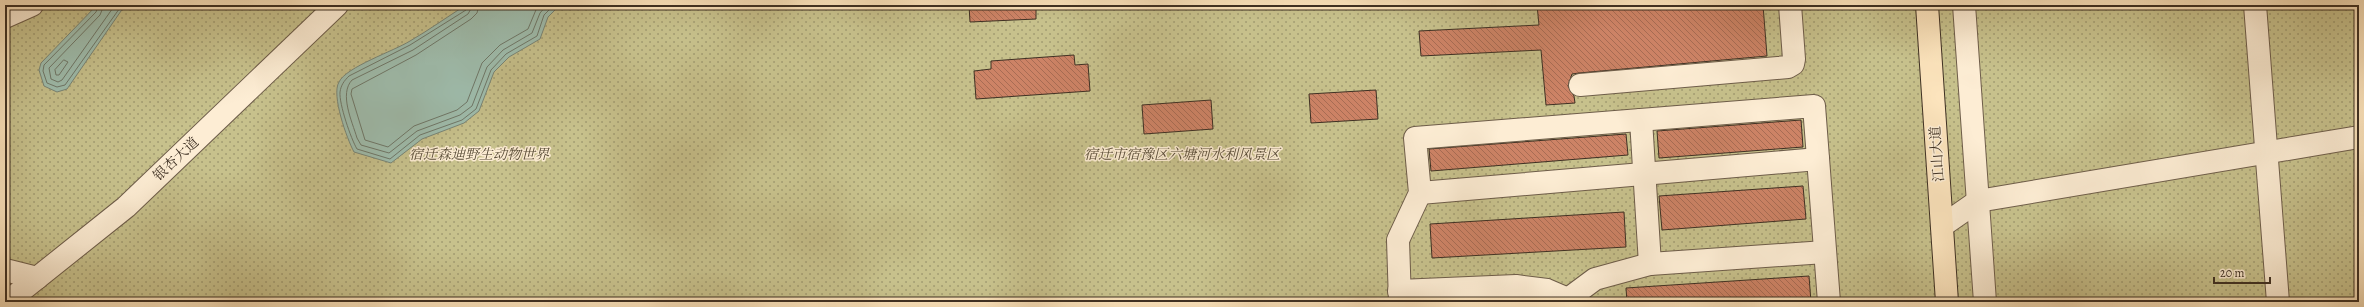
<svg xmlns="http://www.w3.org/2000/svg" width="2364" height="307" viewBox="0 0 2364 307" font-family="Alegreya,'Noto Serif SC',serif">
<defs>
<pattern id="park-dots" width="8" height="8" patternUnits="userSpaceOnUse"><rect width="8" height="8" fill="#c7c18c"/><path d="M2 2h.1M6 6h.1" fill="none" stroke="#a39d72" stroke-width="1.8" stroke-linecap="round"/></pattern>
<pattern id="building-back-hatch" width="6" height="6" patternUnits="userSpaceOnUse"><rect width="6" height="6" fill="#cd8366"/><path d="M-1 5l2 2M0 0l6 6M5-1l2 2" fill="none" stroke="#a86c54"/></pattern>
</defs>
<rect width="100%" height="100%" fill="#fce4bd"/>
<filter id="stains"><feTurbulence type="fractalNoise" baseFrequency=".005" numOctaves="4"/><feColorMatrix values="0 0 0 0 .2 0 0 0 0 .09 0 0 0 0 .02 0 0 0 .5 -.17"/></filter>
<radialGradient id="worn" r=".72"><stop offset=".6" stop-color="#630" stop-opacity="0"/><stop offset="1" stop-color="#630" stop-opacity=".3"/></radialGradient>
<rect fill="url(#park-dots)" stroke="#827858" x="5" y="5" width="2354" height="297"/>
<g fill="#9fbfb0" stroke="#788678">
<path d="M 97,5 L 128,5 L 121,11 L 67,89 L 57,92 L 44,86 L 39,70 L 41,63 Z"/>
<path d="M 466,5 L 560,5 L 548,17 L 540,39 L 509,57 L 494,72 L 479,111 L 464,123 L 422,139 L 391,163 L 354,152 C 347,139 331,95 339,82 C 346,67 394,51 410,41 C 429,30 447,17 466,5 Z"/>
</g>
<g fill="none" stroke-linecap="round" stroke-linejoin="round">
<g stroke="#6e786a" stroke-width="1">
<path d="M 99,5 L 96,12 L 44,65 L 43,71 L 47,83 L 57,87 L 65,85 L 122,5"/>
<path d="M 104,5 L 100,15 L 49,68 L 51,79 L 58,82 L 62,80 L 115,5"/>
<path d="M 468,5 L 466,10 L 410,45 L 349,76 C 344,81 341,85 340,92 C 339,104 351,139 357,149 L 390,159 L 420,135 L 462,120 L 476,109 L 491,70 L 506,54 L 537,36 L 544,15 L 554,5"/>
<path d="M 473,5 L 468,14 L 413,50 L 352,80 C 339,94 352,121 357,138 L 361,145 L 389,153 L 417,131 L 460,115 L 472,106 L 487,67 L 503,50 L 532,33 L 540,13 L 547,5"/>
<path d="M 479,5 L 477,13 L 471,19 L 416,55 L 352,89 L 351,94 L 365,140 L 388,147 L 414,126 L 457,110 L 467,102 L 482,63 L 500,45 L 528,29 L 538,5"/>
<path d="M 64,60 L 68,62 L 59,75 L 56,75 L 55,70 Z"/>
</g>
</g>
<g fill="url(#building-back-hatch)" stroke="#3e3023">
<path d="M 969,5 L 1036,5 L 1036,19 L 970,22 Z"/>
<path d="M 1537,5 L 1763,5 L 1767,56 L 1579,73 L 1572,74 L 1568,86 L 1574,96 L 1575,103 L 1546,105 L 1541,50 L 1421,56 L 1419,31 L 1539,25 Z"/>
<path d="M 1074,55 L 1075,65 L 1088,64 L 1090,91 L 976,99 L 974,71 L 991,69 L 991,61 Z"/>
<path d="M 1376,90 L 1378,119 L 1311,123 L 1309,94 Z"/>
<path d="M 1211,100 L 1213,129 L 1144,134 L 1142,105 Z"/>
<path d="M 1801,120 L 1803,147 L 1659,158 L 1657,131 Z"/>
<path d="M 1626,134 L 1628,155 L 1431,171 L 1429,149 Z"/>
<path d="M 1803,186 L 1806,219 L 1662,230 L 1659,196 Z"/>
<path d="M 1624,212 L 1626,247 L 1432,258 L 1430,224 Z"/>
<path d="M 1809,276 L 1811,302 L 1627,302 L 1626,288 Z"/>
</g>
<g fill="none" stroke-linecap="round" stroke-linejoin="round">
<g stroke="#6e5d4a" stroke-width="24">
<g id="minor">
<path d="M 1964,5 L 1985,302"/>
<path d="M 2255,5 L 2278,302"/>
<path d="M 5,17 L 32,5"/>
<path d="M 1580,85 L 1788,67 L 1793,64 L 1794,59 L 1790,5"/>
<path d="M 1641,120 L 1650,264"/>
<path d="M 1420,193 L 1818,159"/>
<path d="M 1942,226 L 1978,201 L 2359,137"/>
<path d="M 5,270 L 37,278"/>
<path d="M 1399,291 L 1516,286 L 1547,290 L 1568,299"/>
<path d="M 7,302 L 126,207 L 337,5"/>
<path d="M 1400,302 L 1398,240 L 1420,193 L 1415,138 L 1814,106 L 1829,302"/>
<path d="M 1568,302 L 1568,299 L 1595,279 L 1650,264 L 1825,252"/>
</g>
</g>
<g stroke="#3e3023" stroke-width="24">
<path id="major" d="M 1927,5 L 1947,302"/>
</g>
<use href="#minor" stroke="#fdedd4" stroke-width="22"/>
<use href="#major" stroke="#fce4bd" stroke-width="22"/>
</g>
<g text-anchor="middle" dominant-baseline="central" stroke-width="3" stroke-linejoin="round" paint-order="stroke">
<g font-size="14" font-style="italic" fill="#594d38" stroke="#fdedd4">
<text x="479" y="154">宿迁森迪野生动物世界</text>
<text x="1182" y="154">宿迁市宿豫区六塘河水利风景区</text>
</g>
<g font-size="14" fill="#3e3023" stroke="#fdedd4">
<text transform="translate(1937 154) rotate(-94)">江山大道</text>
<text transform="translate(176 159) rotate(-43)">银杏大道</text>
</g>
</g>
<rect width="2364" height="307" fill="none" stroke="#fce4bd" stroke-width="20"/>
<rect x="6" y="6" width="2352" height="295" fill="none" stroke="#3e3023" stroke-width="2"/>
<rect x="10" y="10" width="2344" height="287" fill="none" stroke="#3e3023"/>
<path d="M2214 277v6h56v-6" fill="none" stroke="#3e3023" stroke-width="2"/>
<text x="2220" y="277" font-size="12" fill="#3e3023" stroke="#fdedd4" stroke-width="3" paint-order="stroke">20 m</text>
<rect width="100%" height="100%" filter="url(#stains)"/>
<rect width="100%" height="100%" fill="url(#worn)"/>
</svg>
